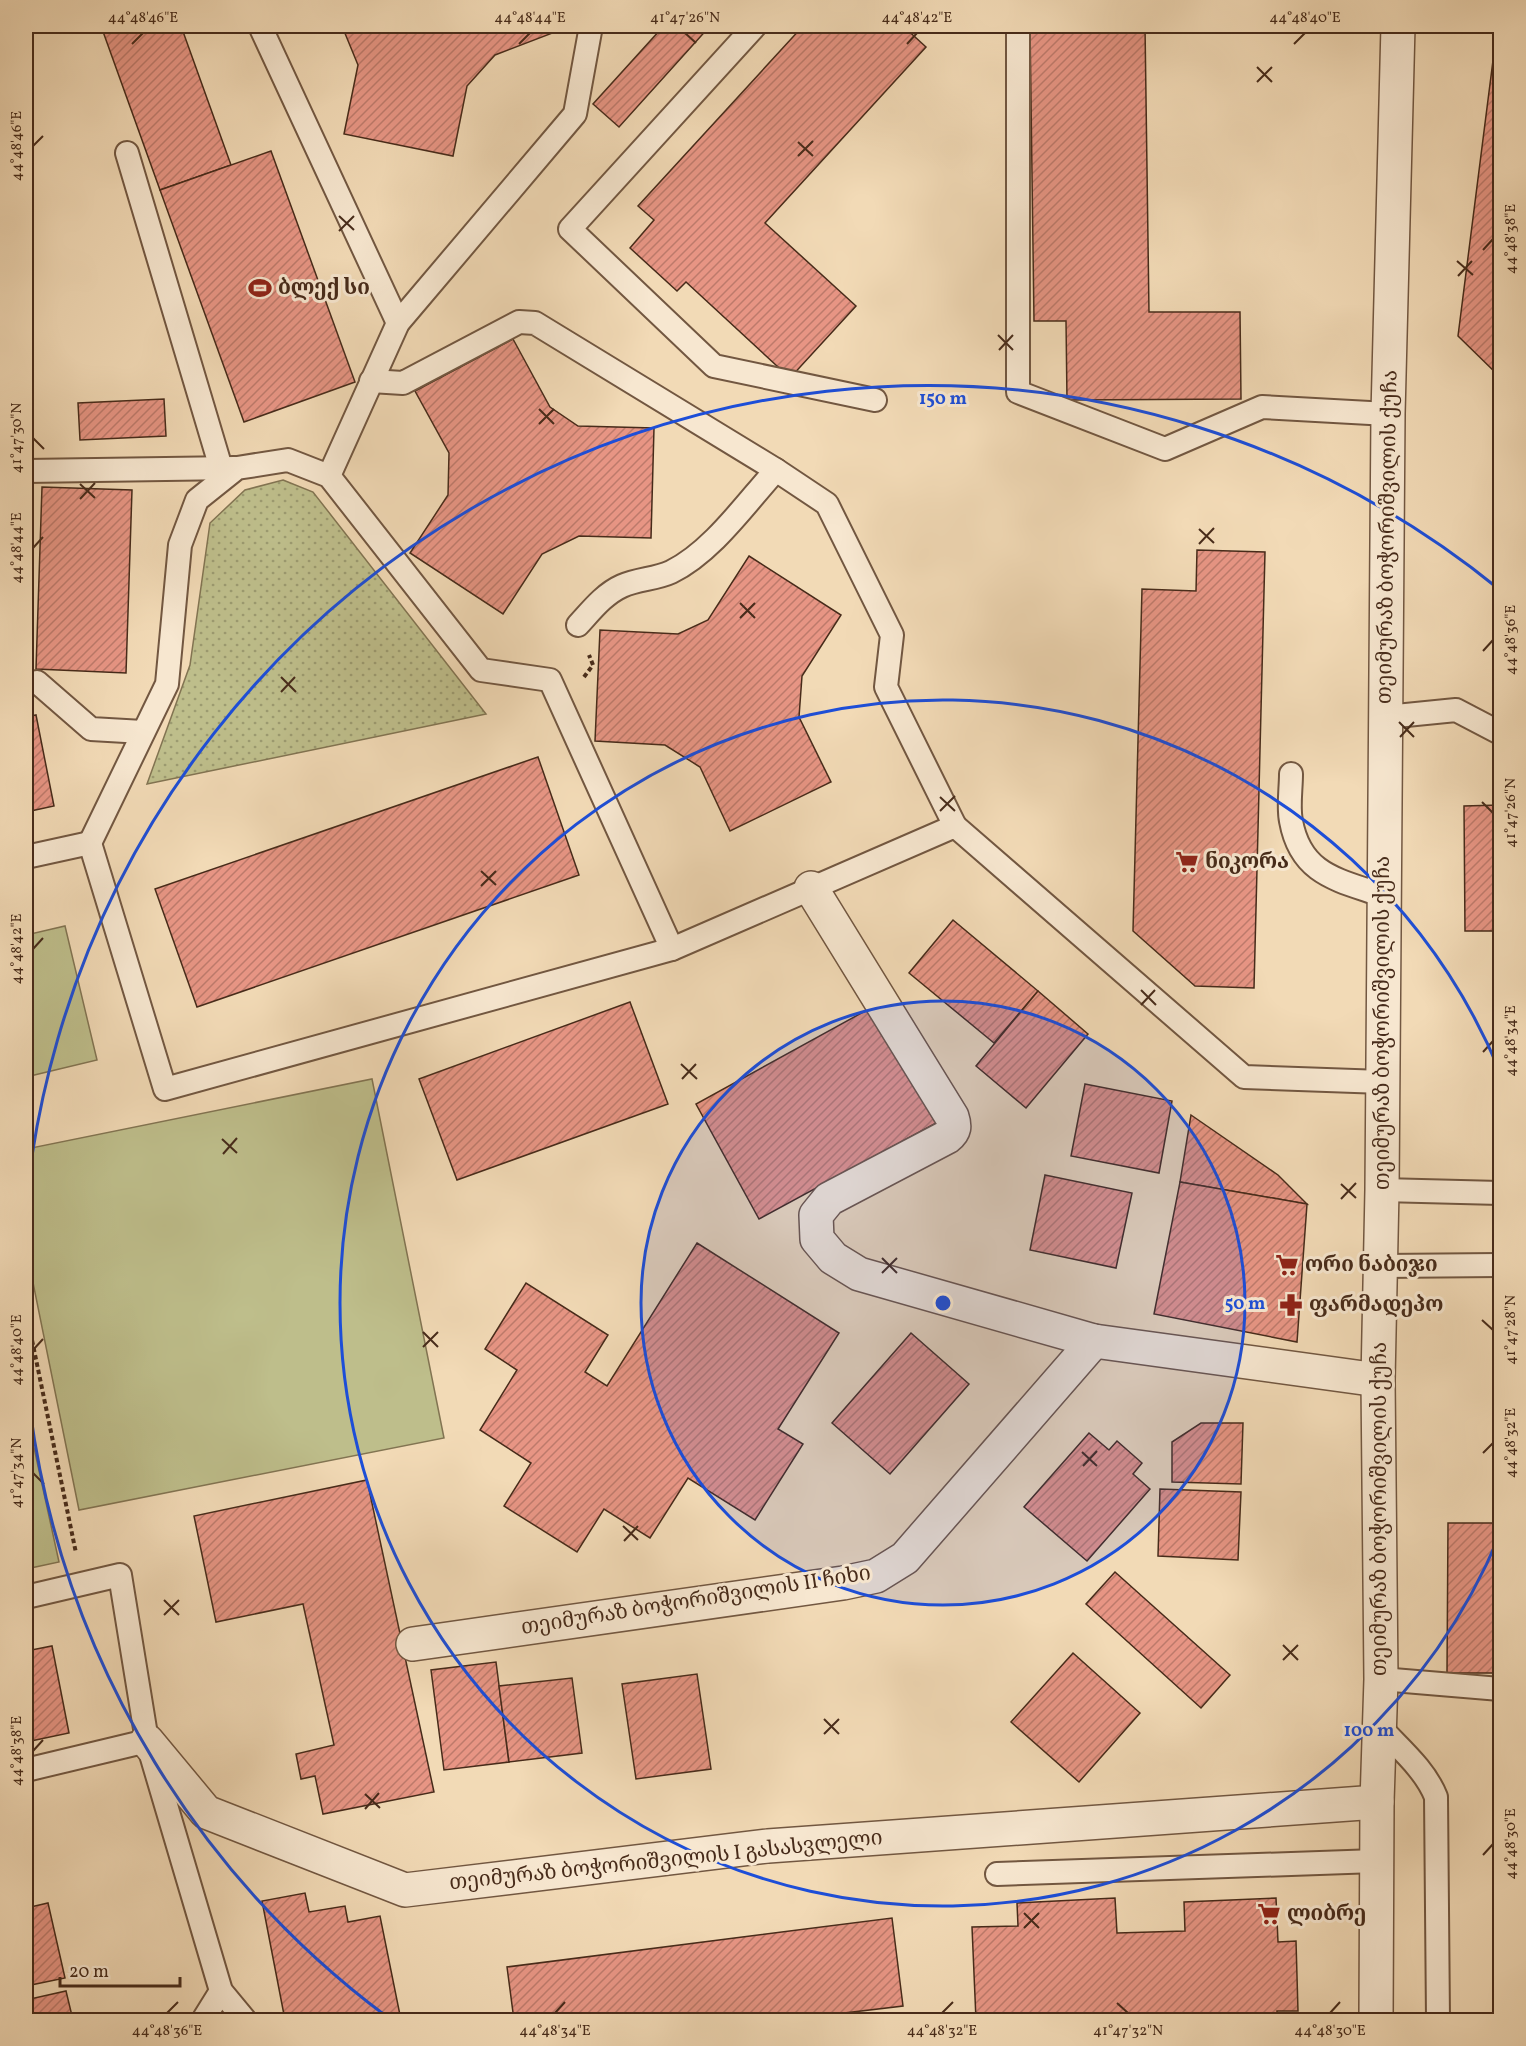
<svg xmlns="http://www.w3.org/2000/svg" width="1526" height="2046" viewBox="0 0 1526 2046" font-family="Vollkorn,'Noto Serif Georgian',serif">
<defs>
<pattern id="park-dots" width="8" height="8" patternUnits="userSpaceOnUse" patternTransform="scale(1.5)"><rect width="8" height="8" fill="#bebe8b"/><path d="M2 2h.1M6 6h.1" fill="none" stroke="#9c9b71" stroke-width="1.8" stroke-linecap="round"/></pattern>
<pattern id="building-hatch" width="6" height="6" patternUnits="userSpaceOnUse" patternTransform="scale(1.5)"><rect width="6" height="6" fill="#e79584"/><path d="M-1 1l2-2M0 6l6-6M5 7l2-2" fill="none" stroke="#bd7a6b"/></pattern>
</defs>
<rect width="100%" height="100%" fill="#f2dab6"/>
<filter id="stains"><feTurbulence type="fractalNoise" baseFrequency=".00333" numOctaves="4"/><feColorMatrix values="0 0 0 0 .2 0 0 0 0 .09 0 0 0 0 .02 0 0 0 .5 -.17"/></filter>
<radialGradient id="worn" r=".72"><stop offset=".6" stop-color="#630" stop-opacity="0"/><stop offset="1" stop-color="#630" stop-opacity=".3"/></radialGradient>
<path fill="url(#park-dots)" stroke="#827452" stroke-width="1.5" d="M 283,480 L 313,492 L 486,714 L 147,784 L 190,665 L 210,523 L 245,490 Z"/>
<g fill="#bebe8b" stroke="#827452" stroke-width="1.5">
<path d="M 65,926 L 97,1060 L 26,1077 L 26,935 Z"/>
<path d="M 372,1079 L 444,1438 L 79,1510 L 26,1248 L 26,1149 Z"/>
<path d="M 31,1434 L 59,1562 L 26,1569 L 26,1435 Z"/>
</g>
<g fill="url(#building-hatch)" stroke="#472b1a" stroke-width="1.5">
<path d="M 101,26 L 181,26 L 231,165 L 160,190 Z"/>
<path d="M 342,26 L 561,26 L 563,29 L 495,55 L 467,86 L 453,156 L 344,134 L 358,65 Z"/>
<path d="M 655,26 L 710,26 L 619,127 L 593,104 L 660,30 Z"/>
<path d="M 803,26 L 903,26 L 926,47 L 765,223 L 856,306 L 790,378 L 686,282 L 677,291 L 630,248 L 654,220 L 638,206 Z"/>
<path d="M 1030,26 L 1145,26 L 1149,312 L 1240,312 L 1241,399 L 1067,400 L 1066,321 L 1034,321 Z"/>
<path d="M 1497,29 L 1500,30 L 1500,377 L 1458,336 Z"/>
<path d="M 271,151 L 355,382 L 244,422 L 160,190 Z"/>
<path d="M 513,339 L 550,407 L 578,426 L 654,428 L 651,538 L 579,536 L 542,554 L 503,614 L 410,553 L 448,495 L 449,453 L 415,391 Z"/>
<path d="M 164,399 L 166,436 L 80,440 L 78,403 Z"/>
<path d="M 42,487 L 132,490 L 126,673 L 36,669 Z"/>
<path d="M 1197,550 L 1265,552 L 1254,988 L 1195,986 L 1133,931 L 1142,589 L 1196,591 Z"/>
<path d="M 749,556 L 841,615 L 802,676 L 799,717 L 831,782 L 730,831 L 700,767 L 665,745 L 595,741 L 600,630 L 678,634 L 708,620 Z"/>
<path d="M 36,715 L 54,806 L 26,812 L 26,717 Z"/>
<path d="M 538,757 L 579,875 L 197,1007 L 155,889 Z"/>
<path d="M 1500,805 L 1500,931 L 1465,931 L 1464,806 Z"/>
<path d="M 953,920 L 1038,991 L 994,1043 L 909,973 Z"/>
<path d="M 1038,991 L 1088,1034 L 1026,1108 L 976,1066 Z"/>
<path d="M 630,1002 L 668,1104 L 457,1180 L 419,1079 Z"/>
<path d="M 876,1005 L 940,1121 L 759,1219 L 696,1104 Z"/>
<path d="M 1085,1084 L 1172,1101 L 1159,1173 L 1071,1156 Z"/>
<path d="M 1191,1115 L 1278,1175 L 1307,1204 L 1180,1182 Z"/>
<path d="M 1045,1175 L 1132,1193 L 1116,1268 L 1030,1250 Z"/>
<path d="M 1180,1182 L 1307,1204 L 1297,1342 L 1154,1314 Z"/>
<path d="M 697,1243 L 839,1333 L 778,1429 L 803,1444 L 755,1520 L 688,1478 L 650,1538 L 604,1509 L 577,1552 L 504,1506 L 531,1463 L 480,1430 L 517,1370 L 485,1349 L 526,1283 L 608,1335 L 585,1372 L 607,1386 Z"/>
<path d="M 911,1333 L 969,1384 L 890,1474 L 832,1423 Z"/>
<path d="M 1497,1355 L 1500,1355 L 1500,1426 L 1495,1425 Z"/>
<path d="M 1201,1423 L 1243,1423 L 1241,1484 L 1172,1482 L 1172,1442 Z"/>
<path d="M 1089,1433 L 1109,1450 L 1117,1441 L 1142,1463 L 1133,1474 L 1150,1489 L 1087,1561 L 1024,1507 Z"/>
<path d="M 367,1480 L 434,1792 L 323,1814 L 315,1776 L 301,1779 L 296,1754 L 334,1745 L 303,1604 L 216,1622 L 194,1516 Z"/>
<path d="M 1160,1489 L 1241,1492 L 1238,1560 L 1158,1556 Z"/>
<path d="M 1448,1523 L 1500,1523 L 1500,1673 L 1447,1673 Z"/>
<path d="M 1115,1572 L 1230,1675 L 1201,1708 L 1086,1604 Z"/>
<path d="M 52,1646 L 69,1733 L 26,1742 L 26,1651 Z"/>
<path d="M 1073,1653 L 1140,1713 L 1079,1782 L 1011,1722 Z"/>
<path d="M 496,1662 L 509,1762 L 444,1770 L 431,1670 Z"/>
<path d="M 697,1674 L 711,1769 L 636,1779 L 622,1684 Z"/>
<path d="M 572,1678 L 582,1753 L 509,1762 L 499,1686 Z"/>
<path d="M 305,1893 L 309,1912 L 345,1906 L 348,1922 L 380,1916 L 401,2020 L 285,2020 L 262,1901 Z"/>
<path d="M 1115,1898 L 1117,1933 L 1185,1931 L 1184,1902 L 1276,1898 L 1278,1942 L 1296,1941 L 1298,2011 L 1277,2011 L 1277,2020 L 976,2020 L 972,1927 L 1018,1926 L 1017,1903 Z"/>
<path d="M 48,1903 L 65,1978 L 26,1986 L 26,1908 Z"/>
<path d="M 892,1918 L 903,2006 L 785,2020 L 514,2020 L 507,1967 Z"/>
<path d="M 66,1991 L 73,2020 L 35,2020 L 30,1999 Z"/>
</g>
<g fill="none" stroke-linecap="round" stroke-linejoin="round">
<g stroke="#725741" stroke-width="26">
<g id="service">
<path d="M 260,26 L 398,323"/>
<path d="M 755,26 L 570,229 L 714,366 L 875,400"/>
<path d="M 1018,26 L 1018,392 L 1165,449 L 1262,407 L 1388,414"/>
<path d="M 127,153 L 221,468"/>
<path d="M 371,381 L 403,383 L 519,322 L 535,323 L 776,470 L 827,504 L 892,635 L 886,687 L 955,826"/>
<path d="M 26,471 L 235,468"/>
<path d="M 329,476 L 398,323 L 575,114 L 591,26"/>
<path d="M 578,625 C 591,611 604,594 622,586 C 638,579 656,579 671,572 C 712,552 746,503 776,470"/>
<path d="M 26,684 L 37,682 L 91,729 L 143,732"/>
<path d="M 1386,717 L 1456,710 L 1500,733"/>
<path d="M 1291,774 C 1291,789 1288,807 1291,821 C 1301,876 1340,880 1384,896"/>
<path d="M 90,843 L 165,1089 L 672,949 L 955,826 L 1244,1077 L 1383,1082"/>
<path d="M 90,843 L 167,684 L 180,545 L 197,500 L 237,468 L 288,460 L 329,476 L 481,670 L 550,680 L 672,949"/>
<path d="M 26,857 L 90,843"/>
<path d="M 1382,1190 L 1500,1193"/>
<path d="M 1381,1266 L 1500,1265"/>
<path d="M 26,1597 L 120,1575 L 147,1741"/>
<path d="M 1381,1679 L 1500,1689"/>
<path d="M 1379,1726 C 1399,1748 1425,1769 1436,1797 L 1438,2020"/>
<path d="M 26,1770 L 147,1741 L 221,1991 L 245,2020"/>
<path d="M 997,1874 L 1376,1861"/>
<path d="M 203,2020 L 221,1991"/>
</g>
</g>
<g stroke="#725741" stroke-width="36">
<g id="minor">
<path d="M 811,888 L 952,1117 C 955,1126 955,1131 947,1137 L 829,1199 L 816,1215 L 817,1239 L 833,1258 L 859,1274 L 1094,1341 L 1378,1380"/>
<path d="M 413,1644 L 843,1583 L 876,1576 L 905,1558 L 1094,1341"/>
<path d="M 147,1741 L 206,1812 L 405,1890 L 768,1846 L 1377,1802"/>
<path d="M 1376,2020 L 1377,1802 L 1381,1679 L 1378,1380 L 1382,1190 L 1388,414 L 1398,26"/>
</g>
</g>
<g stroke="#472b1a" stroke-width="4" stroke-dasharray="4.5 3" stroke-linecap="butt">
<path d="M 584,677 L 593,665 L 589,655"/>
<path d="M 26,1311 L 76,1553"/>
</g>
<use href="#service" stroke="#f7e7d0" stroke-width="22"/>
<use href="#minor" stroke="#f7e7d0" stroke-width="33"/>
</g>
<path fill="none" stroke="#472b1a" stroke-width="2" d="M 685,33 L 696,43M 132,44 L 143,33M 519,44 L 530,33M 907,44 L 917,33M 1294,44 L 1305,33M 1257,67 L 1272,82M 1257,82 L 1272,67M 798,142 L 813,156M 33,146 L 43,136M 798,156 L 813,141M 339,216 L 354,230M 339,231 L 354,216M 1483,250 L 1493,239M 1457,261 L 1473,275M 1458,276 L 1472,261M 998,335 L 1013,350M 999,350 L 1013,335M 539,409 L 554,424M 539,424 L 554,409M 33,438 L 44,449M 80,484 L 95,498M 80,499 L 95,483M 1199,529 L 1214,543M 1199,544 L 1214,528M 33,548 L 43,537M 740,603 L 755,618M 740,618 L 755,603M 1483,651 L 1493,640M 281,677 L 296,692M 281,692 L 295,677M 1399,722 L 1414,737M 1400,737 L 1414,722M 940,797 L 955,811M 1482,802 L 1493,813M 940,811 L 955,796M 481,871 L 496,885M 481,886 L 496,871M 33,949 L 43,938M 1141,990 L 1156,1005M 1141,1005 L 1155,990M 1483,1052 L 1493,1041M 681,1064 L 697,1079M 682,1079 L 696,1064M 222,1139 L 237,1153M 223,1154 L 237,1138M 1341,1184 L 1356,1198M 1341,1199 L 1356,1183M 882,1258 L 897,1273M 882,1273 L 897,1258M 1482,1320 L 1493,1330M 423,1332 L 438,1347M 423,1347 L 438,1332M 33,1350 L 43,1339M 1082,1452 L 1097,1466M 1483,1453 L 1493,1443M 1083,1466 L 1097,1451M 33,1473 L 44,1484M 623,1526 L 638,1540M 624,1541 L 638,1526M 164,1600 L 179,1615M 164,1615 L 179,1600M 1283,1645 L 1298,1660M 1283,1660 L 1298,1645M 824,1719 L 839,1734M 824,1734 L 839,1719M 33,1751 L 43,1740M 365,1794 L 380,1808M 365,1809 L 379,1793M 1483,1855 L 1493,1844M 1024,1913 L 1039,1928M 1024,1928 L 1039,1913M 1117,2003 L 1128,2013M 167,2013 L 178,2002M 555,2013 L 565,2002M 942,2013 L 953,2002M 1330,2013 L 1340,2002"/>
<circle cx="943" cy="1303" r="302" fill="#1d4ed8" fill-opacity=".12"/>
<g fill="none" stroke="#1d4ed8" stroke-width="3">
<circle cx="943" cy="1303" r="302"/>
<path d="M1500 1534A603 603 0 1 1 1500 1072"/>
<path d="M386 2016A905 905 0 1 1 1500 590"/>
</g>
<defs>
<g id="stadium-bare" transform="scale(1.8)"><path d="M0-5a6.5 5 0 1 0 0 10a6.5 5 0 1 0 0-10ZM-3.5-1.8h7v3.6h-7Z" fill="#8f2418" stroke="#f7e7d0" stroke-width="2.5" paint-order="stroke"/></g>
<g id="supermarket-bare" transform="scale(1.8)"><path d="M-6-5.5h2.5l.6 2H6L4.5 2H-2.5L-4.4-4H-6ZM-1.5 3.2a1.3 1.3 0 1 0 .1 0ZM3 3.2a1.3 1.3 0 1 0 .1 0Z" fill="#8f2418" stroke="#f7e7d0" stroke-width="2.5" paint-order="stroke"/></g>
<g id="pharmacy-bare" transform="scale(1.8)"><path d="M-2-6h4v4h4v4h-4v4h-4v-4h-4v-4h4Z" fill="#8f2418" stroke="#f7e7d0" stroke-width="2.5" paint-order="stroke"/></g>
</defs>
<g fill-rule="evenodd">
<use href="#stadium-bare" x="260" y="288"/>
<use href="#supermarket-bare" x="1187" y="862"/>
<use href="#supermarket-bare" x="1287" y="1265"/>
<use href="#pharmacy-bare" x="1291" y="1305"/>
<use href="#supermarket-bare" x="1269" y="1914"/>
</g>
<g text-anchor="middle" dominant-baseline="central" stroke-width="6" stroke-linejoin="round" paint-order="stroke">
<g font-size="21" font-weight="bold" fill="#472b1a" stroke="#f7e7d0" text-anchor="start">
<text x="278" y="288">ბლექ სი</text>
<text x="1205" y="862">ნიკორა</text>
<text x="1305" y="1265">ორი ნაბიჯი</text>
<text x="1309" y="1305">ფარმადეპო</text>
<text x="1287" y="1914">ლიბრე</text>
</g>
<g font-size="21" fill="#472b1a" stroke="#f7e7d0">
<text transform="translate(1388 537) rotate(-89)">თეიმურაზ ბოჭორიშვილის ქუჩა</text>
<text transform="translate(1383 1023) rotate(-90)">თეიმურაზ ბოჭორიშვილის ქუჩა</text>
<text transform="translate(1380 1509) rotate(-90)">თეიმურაზ ბოჭორიშვილის ქუჩა</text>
<text transform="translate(696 1601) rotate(-9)">თეიმურაზ ბოჭორიშვილის II ჩიხი</text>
<text transform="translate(666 1861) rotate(-6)">თეიმურაზ ბოჭორიშვილის I გასასვლელი</text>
</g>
</g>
<circle cx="943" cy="1303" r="9" fill="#1d4ed8" stroke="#f7e7d0" stroke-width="3"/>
<g font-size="18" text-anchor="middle" font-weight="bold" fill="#1d4ed8" stroke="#f7e7d0" stroke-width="6" stroke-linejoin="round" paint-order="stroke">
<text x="943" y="404">150 m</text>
<text x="1245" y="1309">50 m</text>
<text x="1369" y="1736">100 m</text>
</g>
<rect width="1526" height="2046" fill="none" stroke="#f2dab6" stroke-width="66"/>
<path d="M60 1977v9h120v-9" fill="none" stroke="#472b1a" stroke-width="3"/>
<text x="69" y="1977" font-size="18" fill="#472b1a" stroke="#f7e7d0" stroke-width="4.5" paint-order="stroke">20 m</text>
<rect x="33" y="33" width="1460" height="1980" fill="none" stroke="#472b1a" stroke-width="2"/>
<g font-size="15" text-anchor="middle" fill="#472b1a">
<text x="143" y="22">44°48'46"E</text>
<text x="530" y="22">44°48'44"E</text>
<text x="685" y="22">41°47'26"N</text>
<text x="917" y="22">44°48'42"E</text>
<text x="1305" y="22">44°48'40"E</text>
<text transform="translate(16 146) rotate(-90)" y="5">44°48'46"E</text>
<text transform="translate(1510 239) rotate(-90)" y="5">44°48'38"E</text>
<text transform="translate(16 438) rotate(-90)" y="5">41°47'30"N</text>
<text transform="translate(16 548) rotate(-90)" y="5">44°48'44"E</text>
<text transform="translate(1510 640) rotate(-90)" y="5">44°48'36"E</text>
<text transform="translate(1510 813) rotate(-90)" y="5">41°47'26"N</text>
<text transform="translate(16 949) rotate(-90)" y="5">44°48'42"E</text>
<text transform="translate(1510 1041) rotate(-90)" y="5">44°48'34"E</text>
<text transform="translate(1510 1330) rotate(-90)" y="5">41°47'28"N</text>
<text transform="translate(16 1350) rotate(-90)" y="5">44°48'40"E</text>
<text transform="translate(1510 1443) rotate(-90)" y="5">44°48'32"E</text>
<text transform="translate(16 1473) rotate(-90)" y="5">41°47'34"N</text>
<text transform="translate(16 1751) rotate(-90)" y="5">44°48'38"E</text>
<text transform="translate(1510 1844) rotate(-90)" y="5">44°48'30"E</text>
<text x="167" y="2035">44°48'36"E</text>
<text x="555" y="2035">44°48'34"E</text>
<text x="942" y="2035">44°48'32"E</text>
<text x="1128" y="2035">41°47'32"N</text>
<text x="1330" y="2035">44°48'30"E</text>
</g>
<rect width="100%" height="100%" filter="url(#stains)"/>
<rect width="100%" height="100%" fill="url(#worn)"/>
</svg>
